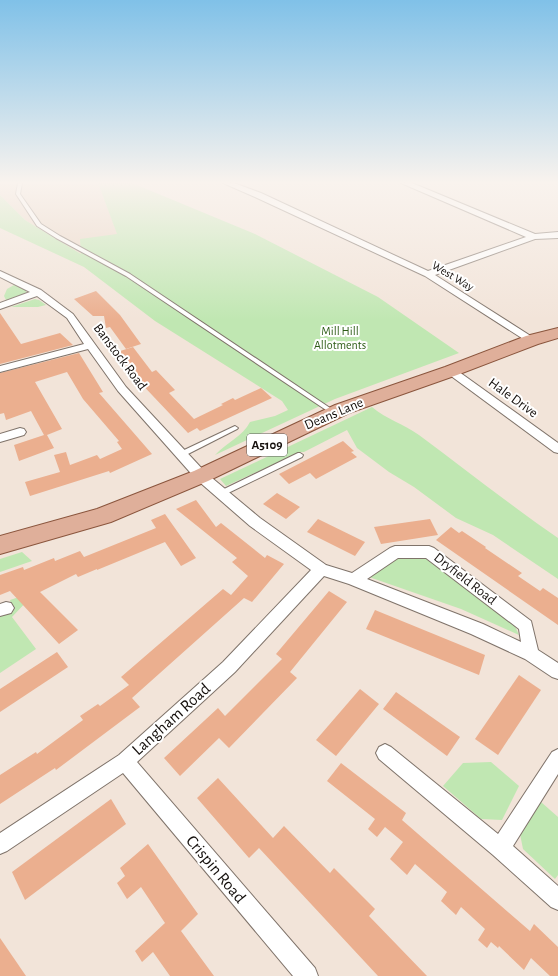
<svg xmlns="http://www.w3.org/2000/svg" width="558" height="976" viewBox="0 0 558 976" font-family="'Alegreya Sans',sans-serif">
<rect width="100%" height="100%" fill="#f2e4d9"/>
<path fill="#ead6c6" d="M 0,183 L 98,183 L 120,241 L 81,254 L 25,220 L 0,195 Z"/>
<g fill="#c0e7b2">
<path d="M 98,183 L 132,183 L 255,234 L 378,297 L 459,353 L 335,399 L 215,455 C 226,443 243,436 250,422 L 275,416 L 288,410 L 282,401 L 155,321 L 84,267 L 0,228 L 0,195 L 25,220 L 81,254 L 80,239 L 117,234 Z"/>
<path d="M 14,285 L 26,290 L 26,293 L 6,300 L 4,296 L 7,289 Z"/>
<path d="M 35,299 L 39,300 L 46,305 L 38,307 L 11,307 Z"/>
<path d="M 372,407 C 386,419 404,424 419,435 C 465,469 510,505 558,538 L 558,579 L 493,535 L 456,518 L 414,487 L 389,472 L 357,448 L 347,430 L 304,452 L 300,452 L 226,486 L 220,479 Z"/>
<path d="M 22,552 L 32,561 L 0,572 L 0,559 Z"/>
<path d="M 427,556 L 514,624 L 519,635 L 461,609 L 369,577 L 397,557 Z"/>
<path d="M 28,594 L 29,599 L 12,617 L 36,649 L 0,673 L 0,616 L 13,611 L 10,600 Z"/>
<path d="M 491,762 L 519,786 L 502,820 L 481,819 L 443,786 L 463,763 Z"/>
<path d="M 541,802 L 558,817 L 558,875 L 555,879 L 523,849 L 520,834 Z"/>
</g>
<g fill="#ebaf8f">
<path d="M 96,291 L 120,315 L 141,344 L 126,349 L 110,327 L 106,328 L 104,316 L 93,316 L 74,299 Z"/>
<path d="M 0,313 L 21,344 L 60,333 L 73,345 L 0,364 Z"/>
<path d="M 133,347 L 152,372 L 156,370 L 175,390 L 169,393 L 194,419 L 223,405 L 221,404 L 233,398 L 235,400 L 261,388 L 272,398 L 200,431 L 197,428 L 188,433 L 135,377 L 117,352 Z"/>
<path d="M 79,353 L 103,392 L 99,393 L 152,454 L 110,473 L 109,471 L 30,496 L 25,482 L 60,472 L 54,455 L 66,452 L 70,465 L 97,455 L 100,459 L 122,449 L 117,442 L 119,441 L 83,399 L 67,372 L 35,382 L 62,429 L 47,435 L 54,448 L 19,461 L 14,445 L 44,435 L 31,411 L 6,420 L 4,413 L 0,414 L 0,373 Z"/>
<path d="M 343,441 L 354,451 L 351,452 L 357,457 L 316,479 L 310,473 L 289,484 L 279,474 Z"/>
<path d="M 277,493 L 300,507 L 286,519 L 263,504 Z"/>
<path d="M 196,500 L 216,527 L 221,523 L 265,558 L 267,555 L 284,564 L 252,602 L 244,598 L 132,698 L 140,707 L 56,770 L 55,768 L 0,804 L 0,775 L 36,752 L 37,754 L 83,720 L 80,716 L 98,704 L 100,706 L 129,685 L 121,677 L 223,589 L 231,595 L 248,576 L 232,562 L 237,558 L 176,509 Z"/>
<path d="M 165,514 L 196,558 L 181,566 L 165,542 L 97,570 L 97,569 L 78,577 L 76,574 L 40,592 L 78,630 L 59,644 L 10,591 L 0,595 L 0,575 L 23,567 L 24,570 L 54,558 L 55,561 L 80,551 L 84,557 L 156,528 L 151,520 Z"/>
<path d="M 318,519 L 365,542 L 355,556 L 307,532 Z"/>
<path d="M 430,519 L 438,535 L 381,544 L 374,527 Z"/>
<path d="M 451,527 L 459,533 L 462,531 L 486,547 L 485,548 L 522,573 L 518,576 L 540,591 L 543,588 L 558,598 L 558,625 L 436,540 Z"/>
<path d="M 329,591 L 347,602 L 290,672 L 297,678 L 229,748 L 219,738 L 180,776 L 164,758 L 218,708 L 225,716 L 282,659 L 276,654 Z"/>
<path d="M 375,610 L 485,655 L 479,675 L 366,629 Z"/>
<path d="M 57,652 L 68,667 L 0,712 L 0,689 Z"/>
<path d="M 519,675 L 541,690 L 498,755 L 475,739 Z"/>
<path d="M 360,689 L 379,704 L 336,756 L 316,740 Z"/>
<path d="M 396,692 L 460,737 L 447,756 L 383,709 Z"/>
<path d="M 341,763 L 406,813 L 402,820 L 530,931 L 534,924 L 558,947 L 558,976 L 550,976 L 531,958 L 524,970 L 499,946 L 498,948 L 491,942 L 487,948 L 478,940 L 485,929 L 461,907 L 456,915 L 441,901 L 447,892 L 415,864 L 407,875 L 390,859 L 403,842 L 385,827 L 377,837 L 368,829 L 375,819 L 327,781 Z"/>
<path d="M 218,778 L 273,838 L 284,826 L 330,873 L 334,868 L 375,909 L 369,916 L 427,976 L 378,976 L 259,848 L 249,858 L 197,798 Z"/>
<path d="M 111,799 L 126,824 L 25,900 L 12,872 Z"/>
<path d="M 148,844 L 198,914 L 181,931 L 214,976 L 170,976 L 153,952 L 142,962 L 135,951 L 165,923 L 141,887 L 127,899 L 117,883 L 125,876 L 120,868 Z"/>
<path d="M 0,938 L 26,976 L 0,976 Z"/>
</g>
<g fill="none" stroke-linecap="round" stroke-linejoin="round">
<g stroke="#7f736a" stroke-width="2">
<g id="lane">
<path d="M 18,183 L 22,183 L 20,194 L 41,224 L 60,236 L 130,274 L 336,412 L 337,413 L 336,414 L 332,414 L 126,276 L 56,238 L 37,226 L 16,194 Z"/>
<path d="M 235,426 L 238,428 L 237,429 L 184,456 L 182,456 L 179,454 L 180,452 Z"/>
<path d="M 298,453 L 300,453 L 303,455 L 302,457 L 224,495 L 222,496 L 218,493 L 220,491 Z"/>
</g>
</g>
<g stroke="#7f736a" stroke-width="2">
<g id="street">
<path d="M 223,183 L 234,183 L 261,193 L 428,271 L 526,237 L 401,183 L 412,183 L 535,234 L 558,232 L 558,238 L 535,239 L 435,275 L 537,340 L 532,343 L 528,342 L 425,276 L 255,197 Z"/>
<path d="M 0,271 L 41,290 L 73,314 L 126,387 L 206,473 L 260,518 L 326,565 L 352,573 L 390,548 L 395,546 L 429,546 L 434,548 L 531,621 L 538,650 L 558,663 L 558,679 L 552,677 L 525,659 L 471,634 L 349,584 L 324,576 L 235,672 L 137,762 L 315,968 L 318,976 L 293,976 L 123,773 L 7,851 L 0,854 L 0,833 L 119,755 L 223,662 L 311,570 L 250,526 L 196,479 L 118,391 L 88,349 L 0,372 L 0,366 L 84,344 L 67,318 L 37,296 L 0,309 L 0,303 L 30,292 L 0,277 ZM 398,558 L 426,558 L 519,629 L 521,642 L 483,624 L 367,579 Z"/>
<path d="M 451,368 L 455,369 L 558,443 L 558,453 L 554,452 L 447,373 L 446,371 L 447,369 Z"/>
<path d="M 20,428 L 24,429 L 26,432 L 24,435 L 0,442 L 0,434 Z"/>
<path d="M 6,602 L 11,603 L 14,608 L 11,613 L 0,616 L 0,604 Z"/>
<path d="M 385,744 L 391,747 L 498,834 L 552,752 L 558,749 L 558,774 L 513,846 L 558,886 L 558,910 L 551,907 L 493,855 L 379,759 L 376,753 L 379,747 Z"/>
</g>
</g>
<g stroke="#8a553d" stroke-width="2">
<path id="primary" d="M 558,328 L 558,338 L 538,344 L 457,375 L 349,413 L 208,481 L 111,522 L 0,554 L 0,536 L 97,509 L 194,471 L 335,405 L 445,367 L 526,336 Z"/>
</g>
<use href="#lane" fill="#fff" fill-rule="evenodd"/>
<use href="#street" fill="#fff" fill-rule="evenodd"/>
<use href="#primary" fill="#dfaf9a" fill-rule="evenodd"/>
</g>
<linearGradient id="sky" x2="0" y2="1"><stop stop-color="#80c1e8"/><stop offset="0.57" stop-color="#f9f3ee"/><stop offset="1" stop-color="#f9f3ee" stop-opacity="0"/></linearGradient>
<rect width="558" height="320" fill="url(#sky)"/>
<g text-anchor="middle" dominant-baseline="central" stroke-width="4" stroke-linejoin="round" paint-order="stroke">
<g font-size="12" fill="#15100d" stroke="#fff">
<text transform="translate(453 276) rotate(31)">West Way</text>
</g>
<g font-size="12" fill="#2d5c16" stroke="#fff">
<text x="340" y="331">Mill Hill<tspan x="340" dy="14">Allotments</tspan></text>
</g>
<rect fill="#fff" stroke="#5b5856" stroke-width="1" x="247" y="434" width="40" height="22" rx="3"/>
<g font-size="13" font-weight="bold" fill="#15100d">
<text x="267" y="445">A5109</text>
</g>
<g font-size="14" fill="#15100d" stroke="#fff">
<text transform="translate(120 357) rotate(53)">Banstock Road</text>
<text transform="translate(513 398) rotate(36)">Hale Drive</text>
<text transform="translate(334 414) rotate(-23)">Deans Lane</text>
<text transform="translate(465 579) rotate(38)">Dryfield Road</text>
</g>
<g font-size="17" fill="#15100d" stroke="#fff">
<text transform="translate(171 719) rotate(-42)">Langham Road</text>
<text transform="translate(216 869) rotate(50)">Crispin Road</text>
</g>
</g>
</svg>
